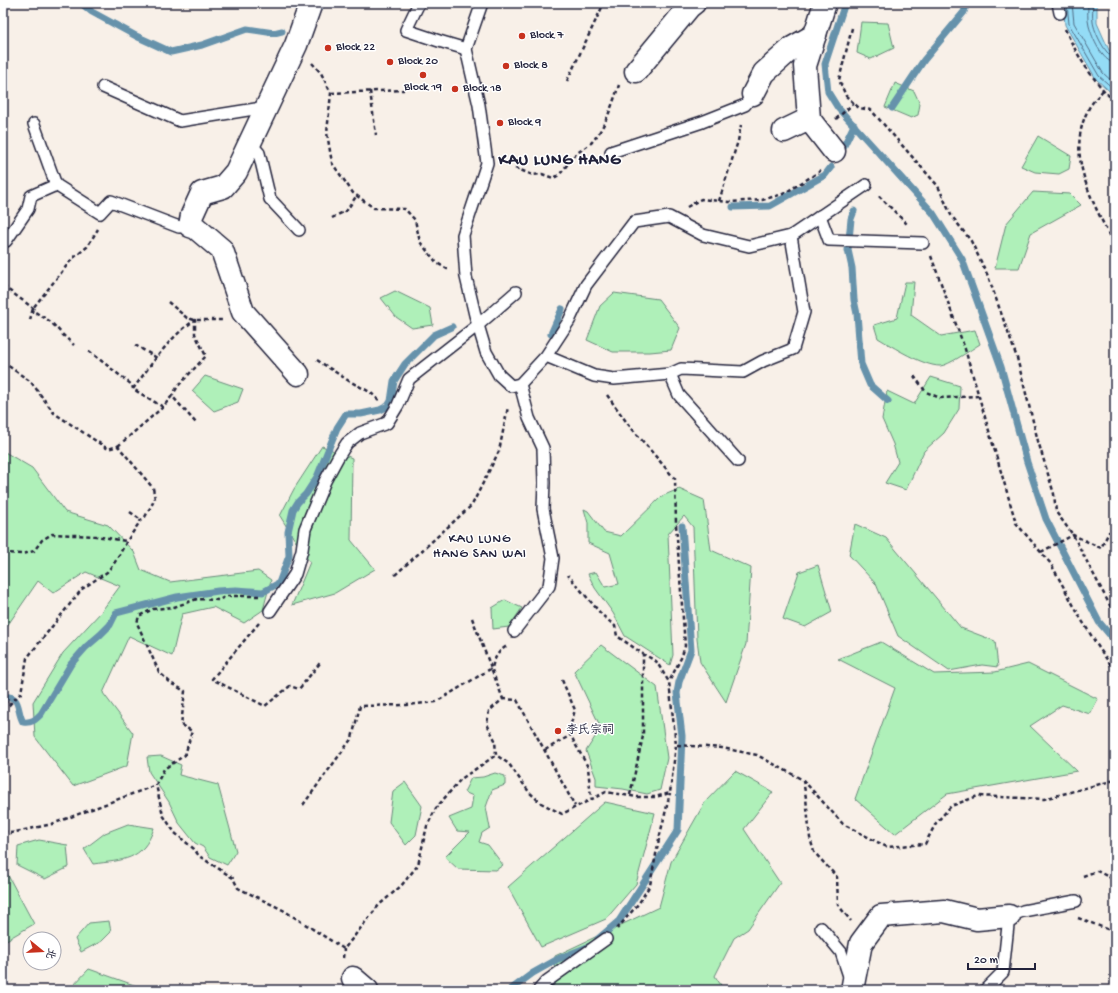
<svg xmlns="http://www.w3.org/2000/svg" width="1118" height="993" viewBox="0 0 1118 993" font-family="'Gochi Hand','LXGW WenKai TC',sans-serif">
<rect width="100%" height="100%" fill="#f8f0e8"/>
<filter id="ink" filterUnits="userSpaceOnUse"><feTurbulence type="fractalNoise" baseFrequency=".025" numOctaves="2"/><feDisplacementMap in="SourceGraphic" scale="8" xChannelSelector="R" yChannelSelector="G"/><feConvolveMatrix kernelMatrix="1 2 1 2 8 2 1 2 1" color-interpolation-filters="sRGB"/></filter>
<g filter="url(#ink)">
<g fill="#aff0b9" stroke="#68897a">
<path d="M 861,22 L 888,23 L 894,48 L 871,59 L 857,53 Z"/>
<path d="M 895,83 L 914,91 L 920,104 L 918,115 L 911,118 L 885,107 Z"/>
<path d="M 1038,136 L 1071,156 L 1069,169 L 1059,174 L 1035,172 L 1021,166 Z"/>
<path d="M 1033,192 L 1070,194 L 1081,205 L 1031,233 L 1019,268 L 995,268 L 1006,224 Z"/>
<path d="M 905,282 L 914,282 L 911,315 L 941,336 L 975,330 L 980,344 C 972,349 948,366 940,366 C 923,366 893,347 878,338 L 874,325 L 897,318 Z"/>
<path d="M 395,291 L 430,308 L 433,325 L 412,328 L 396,317 L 381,298 Z"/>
<path d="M 614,293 L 658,299 L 680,328 L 671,350 L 650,352 L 613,352 L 587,340 L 600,306 Z"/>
<path d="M 205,376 L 243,389 L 238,402 L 214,411 L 192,391 Z"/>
<path d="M 931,377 L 960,386 L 959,409 L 944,433 L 924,451 L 906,490 L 885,483 L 898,462 L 893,444 L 882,419 L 887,391 L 914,404 Z"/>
<path d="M 322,446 L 352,458 L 351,540 L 375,569 L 335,593 L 292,605 L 310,562 L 301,550 L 280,516 L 294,489 Z"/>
<path d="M 3,451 L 32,468 L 65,512 L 108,525 L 134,552 L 141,570 L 170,582 L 258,571 L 271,580 L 263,610 L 244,623 L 213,607 L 182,614 L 172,656 L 129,636 L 103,693 L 133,733 L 127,766 L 73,786 L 35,737 L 33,702 L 63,653 L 101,612 L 120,586 L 86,572 L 53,593 L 38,581 L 3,632 Z"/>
<path d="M 679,489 L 704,500 L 711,550 L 751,568 L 746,644 L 726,702 L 700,662 L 697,639 L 693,527 L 684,516 L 668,534 L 673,655 L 670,665 L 625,636 L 613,613 L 595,588 L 588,574 L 596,572 L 605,587 L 619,584 L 610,553 L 588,543 L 588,523 L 584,509 L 588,511 L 604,532 L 621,536 L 662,496 Z"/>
<path d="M 855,524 L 886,538 L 961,628 L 995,641 L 998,667 L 982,665 L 949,671 L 898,636 L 876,584 L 849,555 Z"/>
<path d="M 818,565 L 832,612 L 805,627 L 783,619 L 799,572 Z"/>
<path d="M 505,600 L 522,608 L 509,627 L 493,629 L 492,608 Z"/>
<path d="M 881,642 L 934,674 L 995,672 L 1028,664 L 1098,699 L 1090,714 L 1062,705 L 1030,726 L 1077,771 L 947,794 L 895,834 L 855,799 L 895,688 L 838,659 Z"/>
<path d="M 601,645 L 657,687 L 667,758 L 660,790 L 647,794 L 623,789 L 596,786 L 596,778 L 586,751 L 601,728 L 574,671 Z"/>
<path d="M 161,756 L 181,765 L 179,775 L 218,785 L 236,851 L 227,865 L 210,857 L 203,847 L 195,843 L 179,823 L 169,802 L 149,772 L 147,757 Z"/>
<path d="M 735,771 L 773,792 L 744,829 L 780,883 L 748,929 L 734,938 L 715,976 L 724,990 L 548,990 L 555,984 L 554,973 L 555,956 L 659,907 L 671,862 L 705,802 Z"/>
<path d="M 495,773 L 505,776 L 505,785 L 492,790 L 486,807 L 490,828 L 482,833 L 479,842 L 488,845 L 503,865 L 496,870 L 458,869 L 445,857 L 470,832 L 457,831 L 449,818 L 471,809 L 473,796 L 464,792 L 471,778 L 483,777 Z"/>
<path d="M 405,782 L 422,806 L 416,835 L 406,845 L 389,822 L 393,791 Z"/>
<path d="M 605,802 L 655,813 L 636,884 L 606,919 L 541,947 L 508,887 Z"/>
<path d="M 128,824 L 154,828 C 143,861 123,860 93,864 L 84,849 L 105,833 Z"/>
<path d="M 39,840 L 67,845 L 69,867 L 45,879 L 17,865 L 18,846 Z"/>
<path d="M 3,866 L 34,924 L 3,942 Z"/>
<path d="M 109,921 L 111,932 L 102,941 L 81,952 L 75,939 L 89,923 Z"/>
<path d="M 89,969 L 148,990 L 69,990 Z"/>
</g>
<path fill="#94dcf6" stroke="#6692ab" d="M 1063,3 L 1097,3 L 1097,23 L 1109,50 L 1115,55 L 1115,96 L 1096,79 L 1065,25 Z"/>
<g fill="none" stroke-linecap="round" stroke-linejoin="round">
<g stroke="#506c86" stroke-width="1">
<path d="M 1067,3 L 1069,24 L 1099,76 L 1115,90"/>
<path d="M 1072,3 L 1074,23 L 1103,73 L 1115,84"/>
<path d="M 1088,3 C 1088,10 1087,19 1089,26 C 1092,37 1102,62 1115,63"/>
<path d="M 1093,3 C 1093,9 1092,16 1093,22 C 1094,31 1106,57 1115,58"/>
</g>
<g stroke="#6692ab" stroke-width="7">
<path d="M 81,3 L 92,12 L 136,36 L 171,52 L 202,45 L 247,29 L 274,33 L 282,31"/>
<path d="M 845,3 L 825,64 L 828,92 L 838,108 L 848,119 L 933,213 L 962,259 L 1001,367 L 1027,462 L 1046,519 L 1099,622 L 1115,641"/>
<path d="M 316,12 L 323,3"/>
<path d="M 892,108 L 924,60 L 964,12 L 967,3"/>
<path d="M 840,154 L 854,125"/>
<path d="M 733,207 L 770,206 L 825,175 L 831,167"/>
<path d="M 854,211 L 851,219 L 848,250 L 852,268 L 854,300 L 857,314 L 861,364 L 870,385 L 888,401"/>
<path d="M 551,334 L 562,309"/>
<path d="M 3,697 C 22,695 16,710 23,722 C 32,723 35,720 41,714 L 71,664 L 86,647 L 100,635 L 110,625 L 116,613 L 177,597 L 218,591 L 236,590 L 263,592 L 279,583 L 289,556 L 288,532 L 293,510 L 298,502 L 306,494 L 317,477 L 337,428 L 346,414 L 361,414 L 380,410 L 388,406 L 391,401 L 394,381 L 405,364 L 434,335 L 452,327"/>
<path d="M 598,939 L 619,921 L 678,830 L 682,736 L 677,693 L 679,682 L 691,650 L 682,526"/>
<path d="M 510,990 L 533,973 L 558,959 L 590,946"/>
</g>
<g stroke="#22223b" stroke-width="14">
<g id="lane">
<path d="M 419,3 L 406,30 L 439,41 L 466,49"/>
<path d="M 482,3 L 466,49 L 479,105 L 487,163 L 463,235 L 466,277 L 475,315 L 486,352 L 499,375 L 511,386 L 520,384 L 546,356 L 569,321 L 586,285 L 634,222 L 669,217 L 703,235 L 749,246 L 791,236 L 804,312 L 793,349 L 763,361 L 743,372 L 681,369 L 670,374 L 614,379 L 594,376 L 546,356"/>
<path d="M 1058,3 L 1060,13"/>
<path d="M 103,87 L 180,121 L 267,107"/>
<path d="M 34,124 L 56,185 L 100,213 L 111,201 L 179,227 L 190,226"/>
<path d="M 250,143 L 259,153 L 270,199 L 299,230"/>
<path d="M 611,152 L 702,122 L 745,105 L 753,94"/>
<path d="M 820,216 L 829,240 L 923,243"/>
<path d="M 791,236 L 866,185"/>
<path d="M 6,241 L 28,209 L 31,196 L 56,185"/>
<path d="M 670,374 L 679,395 L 738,461"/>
<path d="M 270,611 L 295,574 L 302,550 L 305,529 L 325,481 L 338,457 L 347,443 L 360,433 L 387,423 L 398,405 L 409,379 L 478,325 L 516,292"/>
<path d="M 514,631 L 549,586 L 553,558 L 543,509 L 544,483 L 543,448 L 529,418 L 520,384"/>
<path d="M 821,928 L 841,952 L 850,979"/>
<path d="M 539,990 L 547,981 L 606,939"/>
<path d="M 985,990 L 1003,972 L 1009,916 L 1023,911 L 1076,901"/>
</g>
</g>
<g stroke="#22223b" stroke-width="25">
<g id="street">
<path d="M 825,3 L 805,66 L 809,119 L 834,151"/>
<path d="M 636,71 L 689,7 L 694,3"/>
<path d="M 753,94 L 764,73 L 792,48 L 815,35"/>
<path d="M 784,131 L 809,119"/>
<path d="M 298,374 L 243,312 L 222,250 L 196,228 L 190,226 L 192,215 L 202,193 L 223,187 L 236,172 L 296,45 L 311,3"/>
<path d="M 353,978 L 367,990"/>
<path d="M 852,990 L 861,943 L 881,916 L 944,911 L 977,919 L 1009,916"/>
</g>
</g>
<g stroke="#22223b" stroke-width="2.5" stroke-dasharray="4 3" stroke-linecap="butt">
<path d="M 852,28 L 839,80 L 846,96 L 859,108 L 871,110 L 938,186 L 951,215 L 971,241 L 988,276 L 1017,358 L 1038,441 L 1054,494 L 1056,512 L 1073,535 L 1115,615"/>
<path d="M 1065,29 C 1077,56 1094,82 1115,102"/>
<path d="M 312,63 L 321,73 L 331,93 L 327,133 L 332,163 L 353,193 L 374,208 L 405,209 L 415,220 L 420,242 L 437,263 L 449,270"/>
<path d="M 567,81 L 604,3"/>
<path d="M 1103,90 C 1098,97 1091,103 1088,110 C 1064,157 1095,205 1115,247"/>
<path d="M 370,91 L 376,135"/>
<path d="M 331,93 L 404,90"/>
<path d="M 836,119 L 854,103"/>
<path d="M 515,168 L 533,175 L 542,174 L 553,178 C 562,175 566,165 572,158 C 578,151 586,148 592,142 C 606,126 612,105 619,85"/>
<path d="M 879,196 L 908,225"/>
<path d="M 719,201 L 738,141 L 741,125"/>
<path d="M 687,207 L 701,199 L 729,202 L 762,200 L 783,194 L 819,172 L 821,169"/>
<path d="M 332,218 L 347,210 L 357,195"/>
<path d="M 931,256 L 965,349 L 1016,523 L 1051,564 L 1081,619 L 1099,648 L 1113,668 L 1115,668"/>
<path d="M 3,286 L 33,308 L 35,312 L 51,322 L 63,335 L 74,345"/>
<path d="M 168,302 L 187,318 L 195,320 L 222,320"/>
<path d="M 30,320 L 33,308 L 72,259 L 87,247 L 98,229"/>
<path d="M 135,345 L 157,358"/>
<path d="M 89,351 L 132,385 L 133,389"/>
<path d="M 317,360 L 349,381 L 370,392 L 380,401"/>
<path d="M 3,362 L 31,382 L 54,413 L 108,449 L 118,446 L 153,488 L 155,499 L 145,517 L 141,520 L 127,541 L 115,562 L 107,572 L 82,589 L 27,658 L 21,693 L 9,705 L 6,702 L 3,702"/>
<path d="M 914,376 L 926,392 L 940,398 L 979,396"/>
<path d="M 607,395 L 628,424 L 675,479 L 676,524 L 685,646 L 682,656 L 669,682"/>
<path d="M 163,407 L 133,389 C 151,365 169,337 195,320 L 195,334 L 206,356 L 178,386 L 172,396"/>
<path d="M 118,446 L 163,407 L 172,396 L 196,423"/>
<path d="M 130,512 L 141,520"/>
<path d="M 1041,552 L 1073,535 L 1101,548 L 1109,532 L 1115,532"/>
<path d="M 3,553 L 23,554 L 34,551 L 42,540 L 52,534 L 96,536 L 126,541"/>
<path d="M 395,575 L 472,505 L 499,451 L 508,407"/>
<path d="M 259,596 L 226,596 L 219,600 L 197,599 L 174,607 L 153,609 L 139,616 L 137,623 L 159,672 L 172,684 L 185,691 L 181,725 L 192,731 L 185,755 L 164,769 L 156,785 L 163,815 L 175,833 L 194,849 L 199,856 L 233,878 L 238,888 L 283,910 L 344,949 L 379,905 L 401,886 L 418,865 L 427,826 L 436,808 L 461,779 L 496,755"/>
<path d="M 472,618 L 503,699 L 489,711 L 487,724 L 495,740 L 496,755 L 509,764 L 529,792 L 541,803 L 562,814 L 606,792 L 637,797 L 655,797 L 670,793 L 676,745 L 669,682 L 656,661 L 643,654 L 617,636 L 615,626 L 602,615 L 568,575"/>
<path d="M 259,623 L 212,679 L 265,706 L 290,686 L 299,689 L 320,663"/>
<path d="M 562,680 L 575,710 L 569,730 L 574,742 L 588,767 L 591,798"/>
<path d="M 503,699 L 517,700 L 575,806"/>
<path d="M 677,745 L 722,748 L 757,755 L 803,780 L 843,824 L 887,847 L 925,844 L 936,823 L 951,806 L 978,796 L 1044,799 L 1115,780"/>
<path d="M 545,750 L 571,735"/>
<path d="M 803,780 L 806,798 L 810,838 L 814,852 L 837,877 L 838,905 L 851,921"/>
<path d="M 630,795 L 643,736 L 643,654"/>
<path d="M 303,805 L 352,738 L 360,706 L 407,705 L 436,702 L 492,668 C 494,659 498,651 507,646"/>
<path d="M 3,831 L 11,833 L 52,824 L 156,785"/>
<path d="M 1083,876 L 1097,871 L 1115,880"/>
<path d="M 1078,918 L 1115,932"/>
<path d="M 617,929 L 639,903 L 650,885 L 659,839 L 670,793"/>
<path d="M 343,958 L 344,949"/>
</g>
<use href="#lane" stroke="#fff" stroke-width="11"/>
<use href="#street" stroke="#fff" stroke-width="22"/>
</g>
</g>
<g fill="#c8321e" stroke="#fff" stroke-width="1.5">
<circle cx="522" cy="36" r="4"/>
<circle cx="328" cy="48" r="4"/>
<circle cx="390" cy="62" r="4"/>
<circle cx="506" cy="66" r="4"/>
<circle cx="423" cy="75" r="4"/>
<circle cx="455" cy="89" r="4"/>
<circle cx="500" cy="123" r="4"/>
<circle cx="558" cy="731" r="4"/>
</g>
<g text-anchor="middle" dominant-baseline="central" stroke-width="3" stroke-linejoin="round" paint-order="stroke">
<g font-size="12" fill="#22223b" stroke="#fff" text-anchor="start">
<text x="530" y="36">Block 7</text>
<text x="336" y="48">Block 22</text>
<text x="398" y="62">Block 20</text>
<text x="514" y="66">Block 8</text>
<text x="423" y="88" text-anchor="middle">Block 19</text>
<text x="463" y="89">Block 18</text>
<text x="508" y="123">Block 9</text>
<text x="566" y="731">李氏宗祠</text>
</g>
<g font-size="13" letter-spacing="1" fill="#22223b" stroke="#fff">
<text x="480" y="539">KAU LUNG<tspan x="480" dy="15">HANG SAN WAI</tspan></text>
</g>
<g font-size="16" font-weight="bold" letter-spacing="1" fill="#22223b" stroke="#fff">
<text x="560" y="161">KAU LUNG HANG</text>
</g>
</g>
<rect width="1118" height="993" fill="none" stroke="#fff" stroke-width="16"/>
<rect x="8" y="8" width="1102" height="977" fill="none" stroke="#22223b" stroke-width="1.5" filter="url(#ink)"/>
<g transform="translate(42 951) rotate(108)"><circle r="19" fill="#ffffff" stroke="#a7a7b1"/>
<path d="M0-3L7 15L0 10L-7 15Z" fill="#c8321e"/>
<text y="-6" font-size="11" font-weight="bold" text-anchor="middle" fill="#22223b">北</text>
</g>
<path d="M968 963v6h67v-6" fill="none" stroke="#22223b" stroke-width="2"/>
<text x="974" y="963" font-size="12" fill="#22223b" stroke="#ffffff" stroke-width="3" paint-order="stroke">20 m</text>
</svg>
